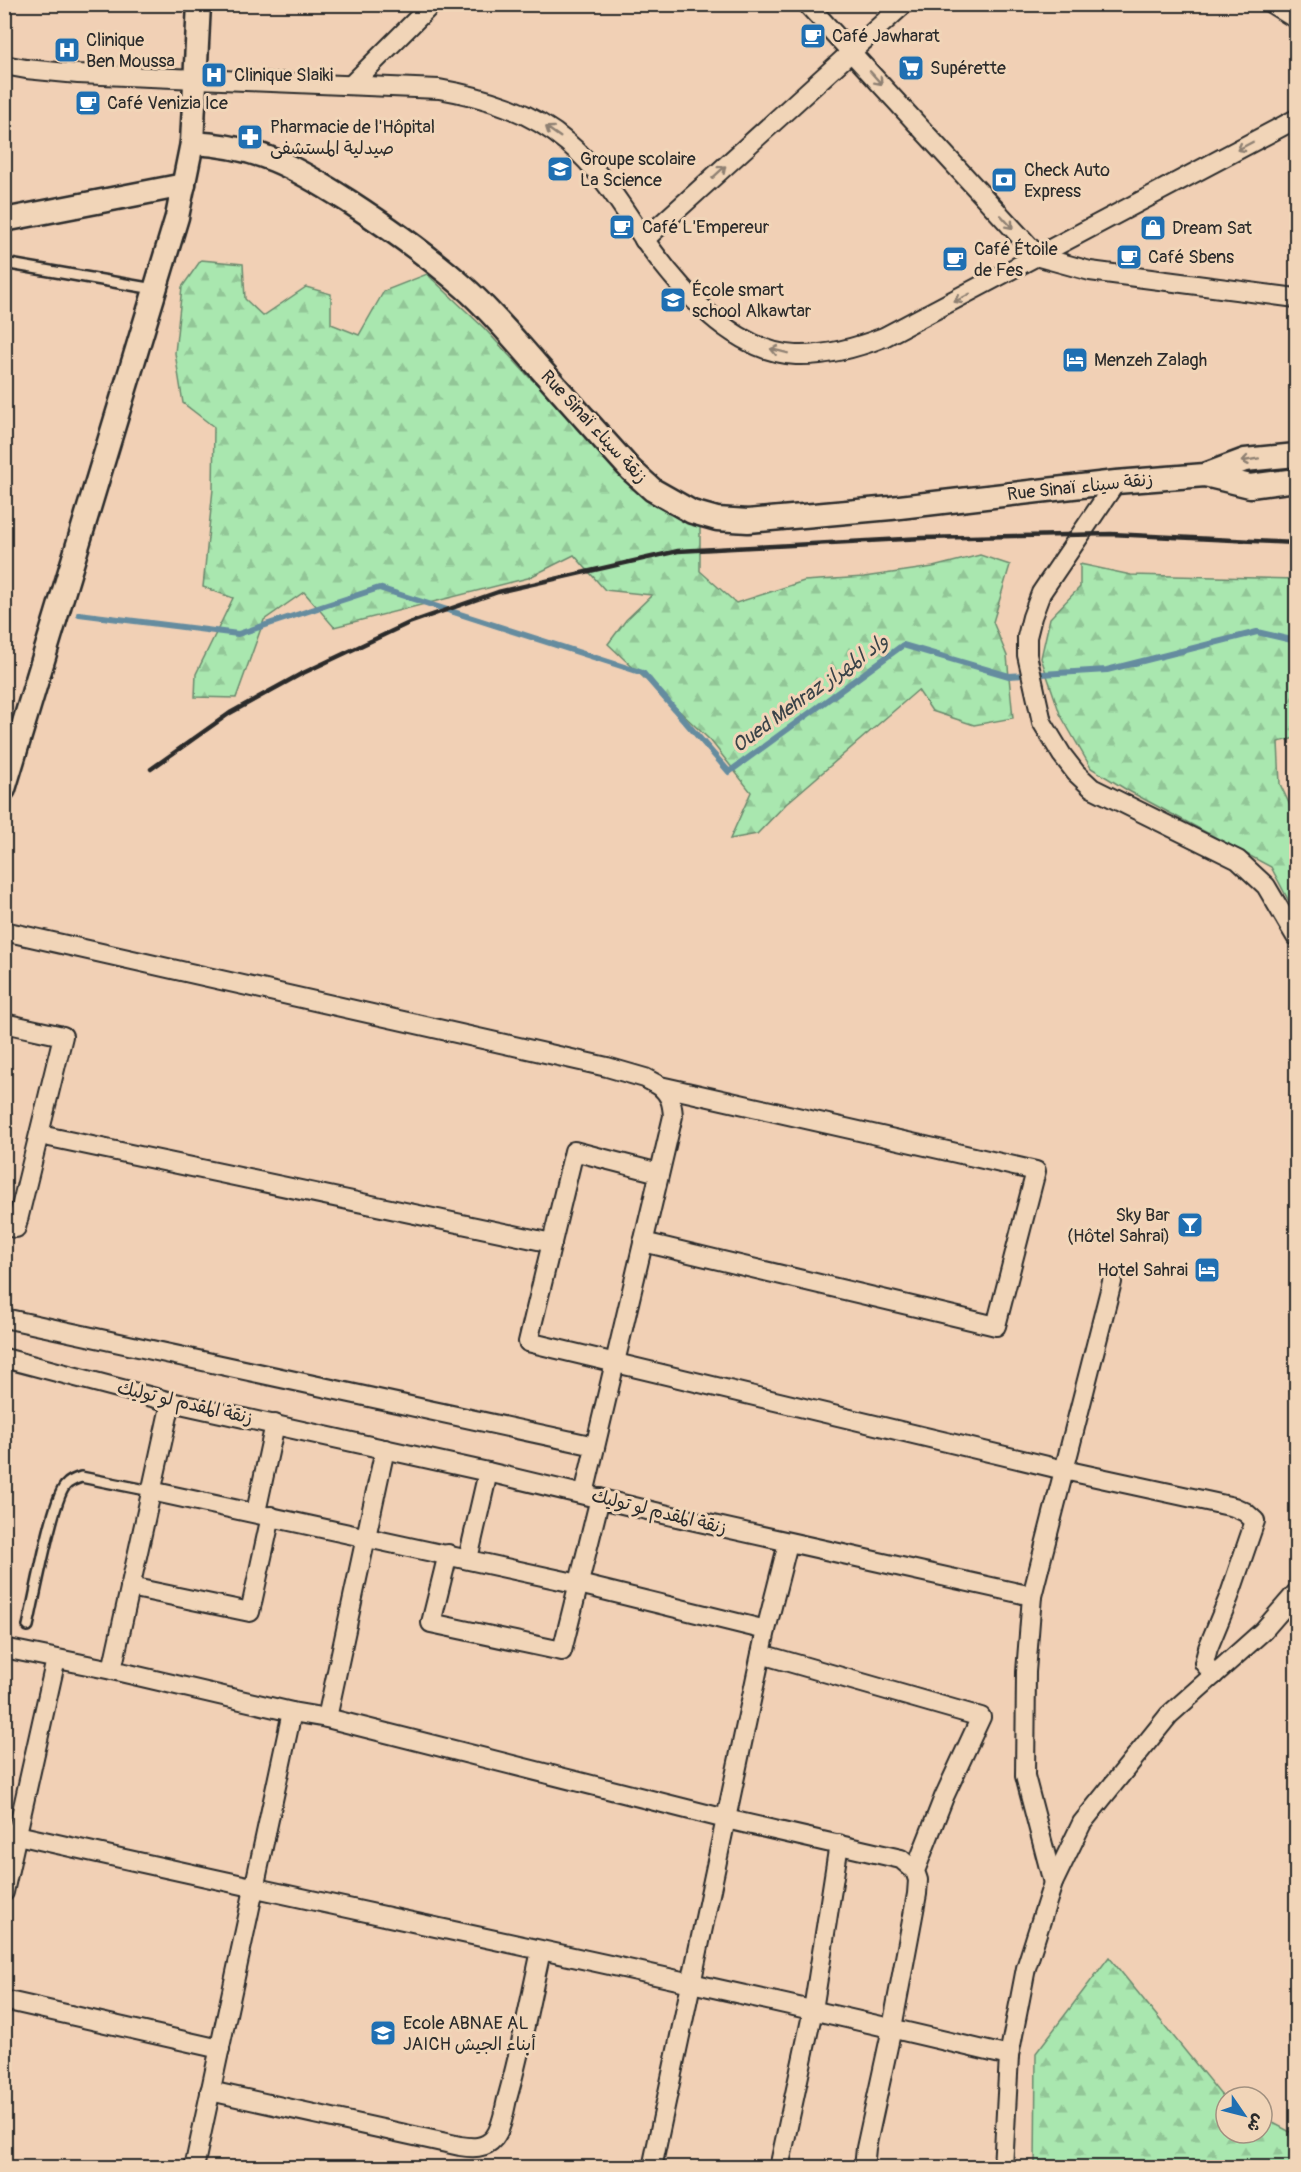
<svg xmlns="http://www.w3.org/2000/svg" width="1301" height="2172" viewBox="0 0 1301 2172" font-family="Pangolin,'Playpen Sans Arabic',sans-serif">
<defs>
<pattern id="forest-firs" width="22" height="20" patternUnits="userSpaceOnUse" patternTransform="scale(1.5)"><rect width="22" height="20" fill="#a9e7af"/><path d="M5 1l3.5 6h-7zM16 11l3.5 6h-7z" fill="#92c697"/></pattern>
</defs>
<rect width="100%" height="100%" fill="#f1d0b5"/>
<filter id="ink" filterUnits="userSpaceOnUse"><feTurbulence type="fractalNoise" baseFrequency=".0167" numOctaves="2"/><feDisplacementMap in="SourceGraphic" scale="12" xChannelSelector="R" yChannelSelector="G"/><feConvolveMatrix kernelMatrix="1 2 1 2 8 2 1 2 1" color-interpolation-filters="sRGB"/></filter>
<g filter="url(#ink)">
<g fill="url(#forest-firs)" stroke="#6a896d" stroke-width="1.5">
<path d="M 201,260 L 243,264 L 245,299 L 263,316 L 306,287 L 331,294 L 331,324 L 359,335 L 384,291 L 427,274 L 484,328 L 529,377 L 604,446 L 700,522 L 700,571 L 736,603 L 804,581 L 864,577 L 933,567 L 980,555 L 1010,565 L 993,622 L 1007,656 L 1013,718 L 974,725 L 932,711 L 918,690 L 786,804 L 757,834 L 730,839 L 751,792 L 711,741 L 608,644 L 626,620 L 652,595 L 605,590 L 574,555 L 528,578 L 334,627 L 304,592 L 264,620 L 236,698 L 195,697 L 196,674 L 233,598 L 203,587 L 213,489 L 214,427 L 183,403 L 175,353 L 182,287 Z"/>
<path d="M 1080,564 L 1131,575 L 1296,579 L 1296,738 L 1278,742 L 1280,784 L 1296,818 L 1296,907 L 1292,907 L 1271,867 L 1127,790 L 1091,768 L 1060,714 L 1041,658 L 1050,618 L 1080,587 Z"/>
<path d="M 1109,1957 L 1221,2095 L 1226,2098 L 1226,2133 L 1262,2133 L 1262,2117 L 1296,2135 L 1296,2167 L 1035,2167 L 1036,2053 Z"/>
</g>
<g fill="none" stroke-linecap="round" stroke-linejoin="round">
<path stroke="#658c9f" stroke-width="6" d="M 79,614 L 238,634 L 379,588 L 643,673 L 729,772 L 903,645 L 1009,676 L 1107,670 L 1257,632 L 1296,641"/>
<g stroke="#2b2b2b" stroke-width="14">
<g id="service">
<path d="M 4,263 L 154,289"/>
<path d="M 28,1626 C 34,1601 52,1501 65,1486 C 69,1481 75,1479 81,1477 L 151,1491"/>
</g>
</g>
<g stroke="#2b2b2b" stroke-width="22">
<g id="minor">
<path d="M 807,4 L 1039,257 L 1090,271 L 1296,298"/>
<path d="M 1272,4 L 1296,19"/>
<path d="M 4,65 L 26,69 L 78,74 L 439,89 C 485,97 531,111 568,143 C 600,170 621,205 644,239 C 678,287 732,352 796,355 C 827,356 856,348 884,337 L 1296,119"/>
<path d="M 351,85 L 432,4"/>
<path d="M 644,240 L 904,4"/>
<path d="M 1116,482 L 1041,593 L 1032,617 L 1027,637 L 1027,655 L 1042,722 L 1062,755 L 1076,773 L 1092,788 L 1238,860 L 1266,886 L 1296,937"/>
<path d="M 4,931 L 607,1067 L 645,1078 L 660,1086 L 1036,1171 L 996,1326 L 643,1242"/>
<path d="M 4,1023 L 63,1036 L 16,1228 L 4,1226"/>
<path d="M 40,1135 L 552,1243"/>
<path d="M 659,1173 L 574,1151 L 528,1342 L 1064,1470 L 1234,1507 L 1245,1512 L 1255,1521 L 1229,1597 L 1208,1648 L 1204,1663 L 1214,1675"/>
<path d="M 4,1318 L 595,1446"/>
<path d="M 4,1358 L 171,1402 L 488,1472 L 668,1515 L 1032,1596"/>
<path d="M 151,1491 L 579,1584 L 766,1630"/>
<path d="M 584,1494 L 673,1116 C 672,1102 670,1095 660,1086"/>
<path d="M 256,1512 L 275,1424"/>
<path d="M 448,1554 L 431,1623 L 562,1651 L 600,1498"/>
<path d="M 468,1559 L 488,1472"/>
<path d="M 130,1587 L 250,1612 L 271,1516"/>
<path d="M 4,1648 L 112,1670 L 292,1712 L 327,1718 L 726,1819 L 901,1859 L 915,1871"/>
<path d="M 761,1654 L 981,1717 L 944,1797 L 915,1871 L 918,1880 L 917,1894 L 892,2028 L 866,2148 L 864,2168"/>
<path d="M 112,1670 L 171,1402"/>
<path d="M 327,1718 L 385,1449"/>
<path d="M 4,1832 C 339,1908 675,1976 1009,2056"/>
<path d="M 1053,1883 L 1025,1776 L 1026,1672 L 1032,1596 L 1112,1282"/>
<path d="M 4,1892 L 56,1659"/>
<path d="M 4,2000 L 220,2049"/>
<path d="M 210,2091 L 460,2146 C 472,2148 485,2149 494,2138 C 502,2128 504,2112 507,2099 C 521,2050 530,2000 541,1951"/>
<path d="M 194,2168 L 292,1712"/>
<path d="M 652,2168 L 766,1630 L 788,1543"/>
<path d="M 779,2168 L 813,2010 L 839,1844"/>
<path d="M 1003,2168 L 1009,2056 L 1026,1968 L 1053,1883 L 1082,1823 L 1169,1715 L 1263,1631 L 1296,1593"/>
</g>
</g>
<g stroke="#2b2b2b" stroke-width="27">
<g id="tertiary">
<path d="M 192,143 C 258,146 293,166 348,201 C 388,227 429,256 465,288 C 491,311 513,338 536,364 C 568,400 599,435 631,470 L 653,490 L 692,512 L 717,519 L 748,521 L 891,508 L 1116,482 L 1205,475 L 1245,460 L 1296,455"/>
<path d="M 4,220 L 184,185"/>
<path d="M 1205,475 L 1250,486 L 1296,480"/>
<path d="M 4,789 L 177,217 L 192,143 L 199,4"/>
</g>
</g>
<use href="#service" stroke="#f1d5b8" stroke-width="9"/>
<use href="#minor" stroke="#f1d5b8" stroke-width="18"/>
<use href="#tertiary" stroke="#f1d5b8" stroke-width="22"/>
<path stroke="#2b2b2b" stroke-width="4.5" d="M 151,769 L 230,713 L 301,674 L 409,623 L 498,592 L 678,551 L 923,538 L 1111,534 L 1296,543"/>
</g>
<defs><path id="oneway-shaft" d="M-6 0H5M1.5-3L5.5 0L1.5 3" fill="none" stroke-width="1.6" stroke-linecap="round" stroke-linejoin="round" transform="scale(1.5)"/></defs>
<g stroke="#8e8072">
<use href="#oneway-shaft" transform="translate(876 78) rotate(48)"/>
<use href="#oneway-shaft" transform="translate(553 132) rotate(-145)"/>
<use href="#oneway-shaft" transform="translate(1245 146) rotate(152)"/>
<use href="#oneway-shaft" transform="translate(719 172) rotate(-42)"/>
<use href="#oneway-shaft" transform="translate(1007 222) rotate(48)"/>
<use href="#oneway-shaft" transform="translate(962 298) rotate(152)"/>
<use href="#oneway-shaft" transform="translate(779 351) rotate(-166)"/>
<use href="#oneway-shaft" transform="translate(1250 460) rotate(170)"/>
</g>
</g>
<defs>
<g id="cafe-square" transform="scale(1.35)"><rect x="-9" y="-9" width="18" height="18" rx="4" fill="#1f6fb2" stroke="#f1d5b8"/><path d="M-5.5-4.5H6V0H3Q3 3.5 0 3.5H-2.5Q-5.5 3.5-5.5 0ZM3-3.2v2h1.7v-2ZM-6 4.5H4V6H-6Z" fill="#fff"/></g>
<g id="hospital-square" transform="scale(1.35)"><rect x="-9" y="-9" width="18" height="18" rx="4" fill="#1f6fb2" stroke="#f1d5b8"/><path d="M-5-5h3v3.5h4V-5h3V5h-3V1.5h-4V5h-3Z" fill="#fff"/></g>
<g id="supermarket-square" transform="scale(1.35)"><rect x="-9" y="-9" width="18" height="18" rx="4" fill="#1f6fb2" stroke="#f1d5b8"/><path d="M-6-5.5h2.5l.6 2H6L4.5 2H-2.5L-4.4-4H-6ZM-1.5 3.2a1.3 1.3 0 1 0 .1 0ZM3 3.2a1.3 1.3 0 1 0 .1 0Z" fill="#fff"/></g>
<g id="pharmacy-square" transform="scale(1.35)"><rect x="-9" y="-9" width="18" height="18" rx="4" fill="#1f6fb2" stroke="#f1d5b8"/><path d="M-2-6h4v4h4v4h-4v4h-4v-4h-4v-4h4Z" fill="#fff"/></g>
<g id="school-square" transform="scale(1.35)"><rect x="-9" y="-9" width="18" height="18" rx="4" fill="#1f6fb2" stroke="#f1d5b8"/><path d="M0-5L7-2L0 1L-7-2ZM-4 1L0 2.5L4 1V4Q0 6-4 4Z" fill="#fff"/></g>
<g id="bank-square" transform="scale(1.35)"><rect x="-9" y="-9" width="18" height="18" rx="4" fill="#1f6fb2" stroke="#f1d5b8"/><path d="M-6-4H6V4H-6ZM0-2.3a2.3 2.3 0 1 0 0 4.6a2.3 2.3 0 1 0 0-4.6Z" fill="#fff"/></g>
<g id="shop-square" transform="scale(1.35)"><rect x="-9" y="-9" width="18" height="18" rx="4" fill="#1f6fb2" stroke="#f1d5b8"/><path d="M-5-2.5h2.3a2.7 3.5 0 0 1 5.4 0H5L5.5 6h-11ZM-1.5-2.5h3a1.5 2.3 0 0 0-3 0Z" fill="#fff"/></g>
<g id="hotel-square" transform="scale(1.35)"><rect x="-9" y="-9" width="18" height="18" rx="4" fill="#1f6fb2" stroke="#f1d5b8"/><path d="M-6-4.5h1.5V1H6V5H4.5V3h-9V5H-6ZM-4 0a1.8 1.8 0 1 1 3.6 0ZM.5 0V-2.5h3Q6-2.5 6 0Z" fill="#fff"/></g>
<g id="bar-square" transform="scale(1.35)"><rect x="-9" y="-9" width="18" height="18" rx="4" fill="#1f6fb2" stroke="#f1d5b8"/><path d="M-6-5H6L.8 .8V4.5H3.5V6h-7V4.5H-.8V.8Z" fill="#fff"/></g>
</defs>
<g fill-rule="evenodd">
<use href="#cafe-square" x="813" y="36"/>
<use href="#hospital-square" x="67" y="50"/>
<use href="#supermarket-square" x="911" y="68"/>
<use href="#hospital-square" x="214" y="75"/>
<use href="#cafe-square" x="88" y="103"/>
<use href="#pharmacy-square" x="250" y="137"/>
<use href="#school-square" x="560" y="169"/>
<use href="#bank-square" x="1004" y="180"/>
<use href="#cafe-square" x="622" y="227"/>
<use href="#shop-square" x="1153" y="228"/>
<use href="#cafe-square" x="1129" y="257"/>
<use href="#cafe-square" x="955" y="259"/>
<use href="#school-square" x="673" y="300"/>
<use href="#hotel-square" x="1075" y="360"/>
<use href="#bar-square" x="1190" y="1225"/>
<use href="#hotel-square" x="1207" y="1270"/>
<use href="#school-square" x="383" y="2033"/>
</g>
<g text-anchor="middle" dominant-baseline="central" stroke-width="6" stroke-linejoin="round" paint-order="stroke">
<g font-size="18" fill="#2b2b2b" stroke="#f1d5b8" text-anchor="start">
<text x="832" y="36">Café Jawharat</text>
<text x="86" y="40">Clinique<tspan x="86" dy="21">Ben Moussa</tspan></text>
<text x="930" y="68">Supérette</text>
<text x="234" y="75">Clinique Slaiki</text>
<text x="107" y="103">Café Venizia Ice</text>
<text x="270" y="127">Pharmacie de l'Hôpital<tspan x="270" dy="21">صيدلية المستشفى</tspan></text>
<text x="580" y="159">Groupe scolaire<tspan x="580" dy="21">La Science</tspan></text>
<text x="1024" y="170">Check Auto<tspan x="1024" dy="21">Express</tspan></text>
<text x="642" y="227">Café L'Empereur</text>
<text x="1172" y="228">Dream Sat</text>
<text x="974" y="249">Café Étoile<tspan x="974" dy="21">de Fes</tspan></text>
<text x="1148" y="257">Café Sbens</text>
<text x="692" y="290">École smart<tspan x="692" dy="21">school Alkawtar</tspan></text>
<text x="1094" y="360">Menzeh Zalagh</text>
<text x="1170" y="1215" text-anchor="end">Sky Bar<tspan x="1170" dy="21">(Hôtel Sahrai)</tspan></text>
<text x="1188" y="1270" text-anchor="end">Hotel Sahrai</text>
<text x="403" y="2023">Ecole ABNAE AL<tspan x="403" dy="21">JAICH أبناء الجيش</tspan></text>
</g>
<g font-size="18" fill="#2b2b2b" stroke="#f1d5b8">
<text transform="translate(594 427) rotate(47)">Rue Sinaï زنقة سيناء</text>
<text transform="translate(1080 487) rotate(-6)">Rue Sinaï زنقة سيناء</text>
<text transform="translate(185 1403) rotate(13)">زنقة المقدم لو توليك</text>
<text transform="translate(659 1512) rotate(14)">زنقة المقدم لو توليك</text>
</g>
<g font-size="20" font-style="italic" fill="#3a4348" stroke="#f1d5b8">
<text transform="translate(810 693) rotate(-36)">Oued Mehraz واد المهراز</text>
</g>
</g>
<rect width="1301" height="2172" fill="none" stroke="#f1d5b8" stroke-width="24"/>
<rect x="12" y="12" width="1277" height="2148" fill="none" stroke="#2b2b2b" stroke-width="2" filter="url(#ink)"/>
<g transform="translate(1244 2115) rotate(125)"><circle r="28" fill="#f1d5b8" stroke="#a29180" stroke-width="1.5"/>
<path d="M0-4.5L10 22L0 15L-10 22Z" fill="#1f6fb2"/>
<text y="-9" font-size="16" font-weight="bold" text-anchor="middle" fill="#2b2b2b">ش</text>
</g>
</svg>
